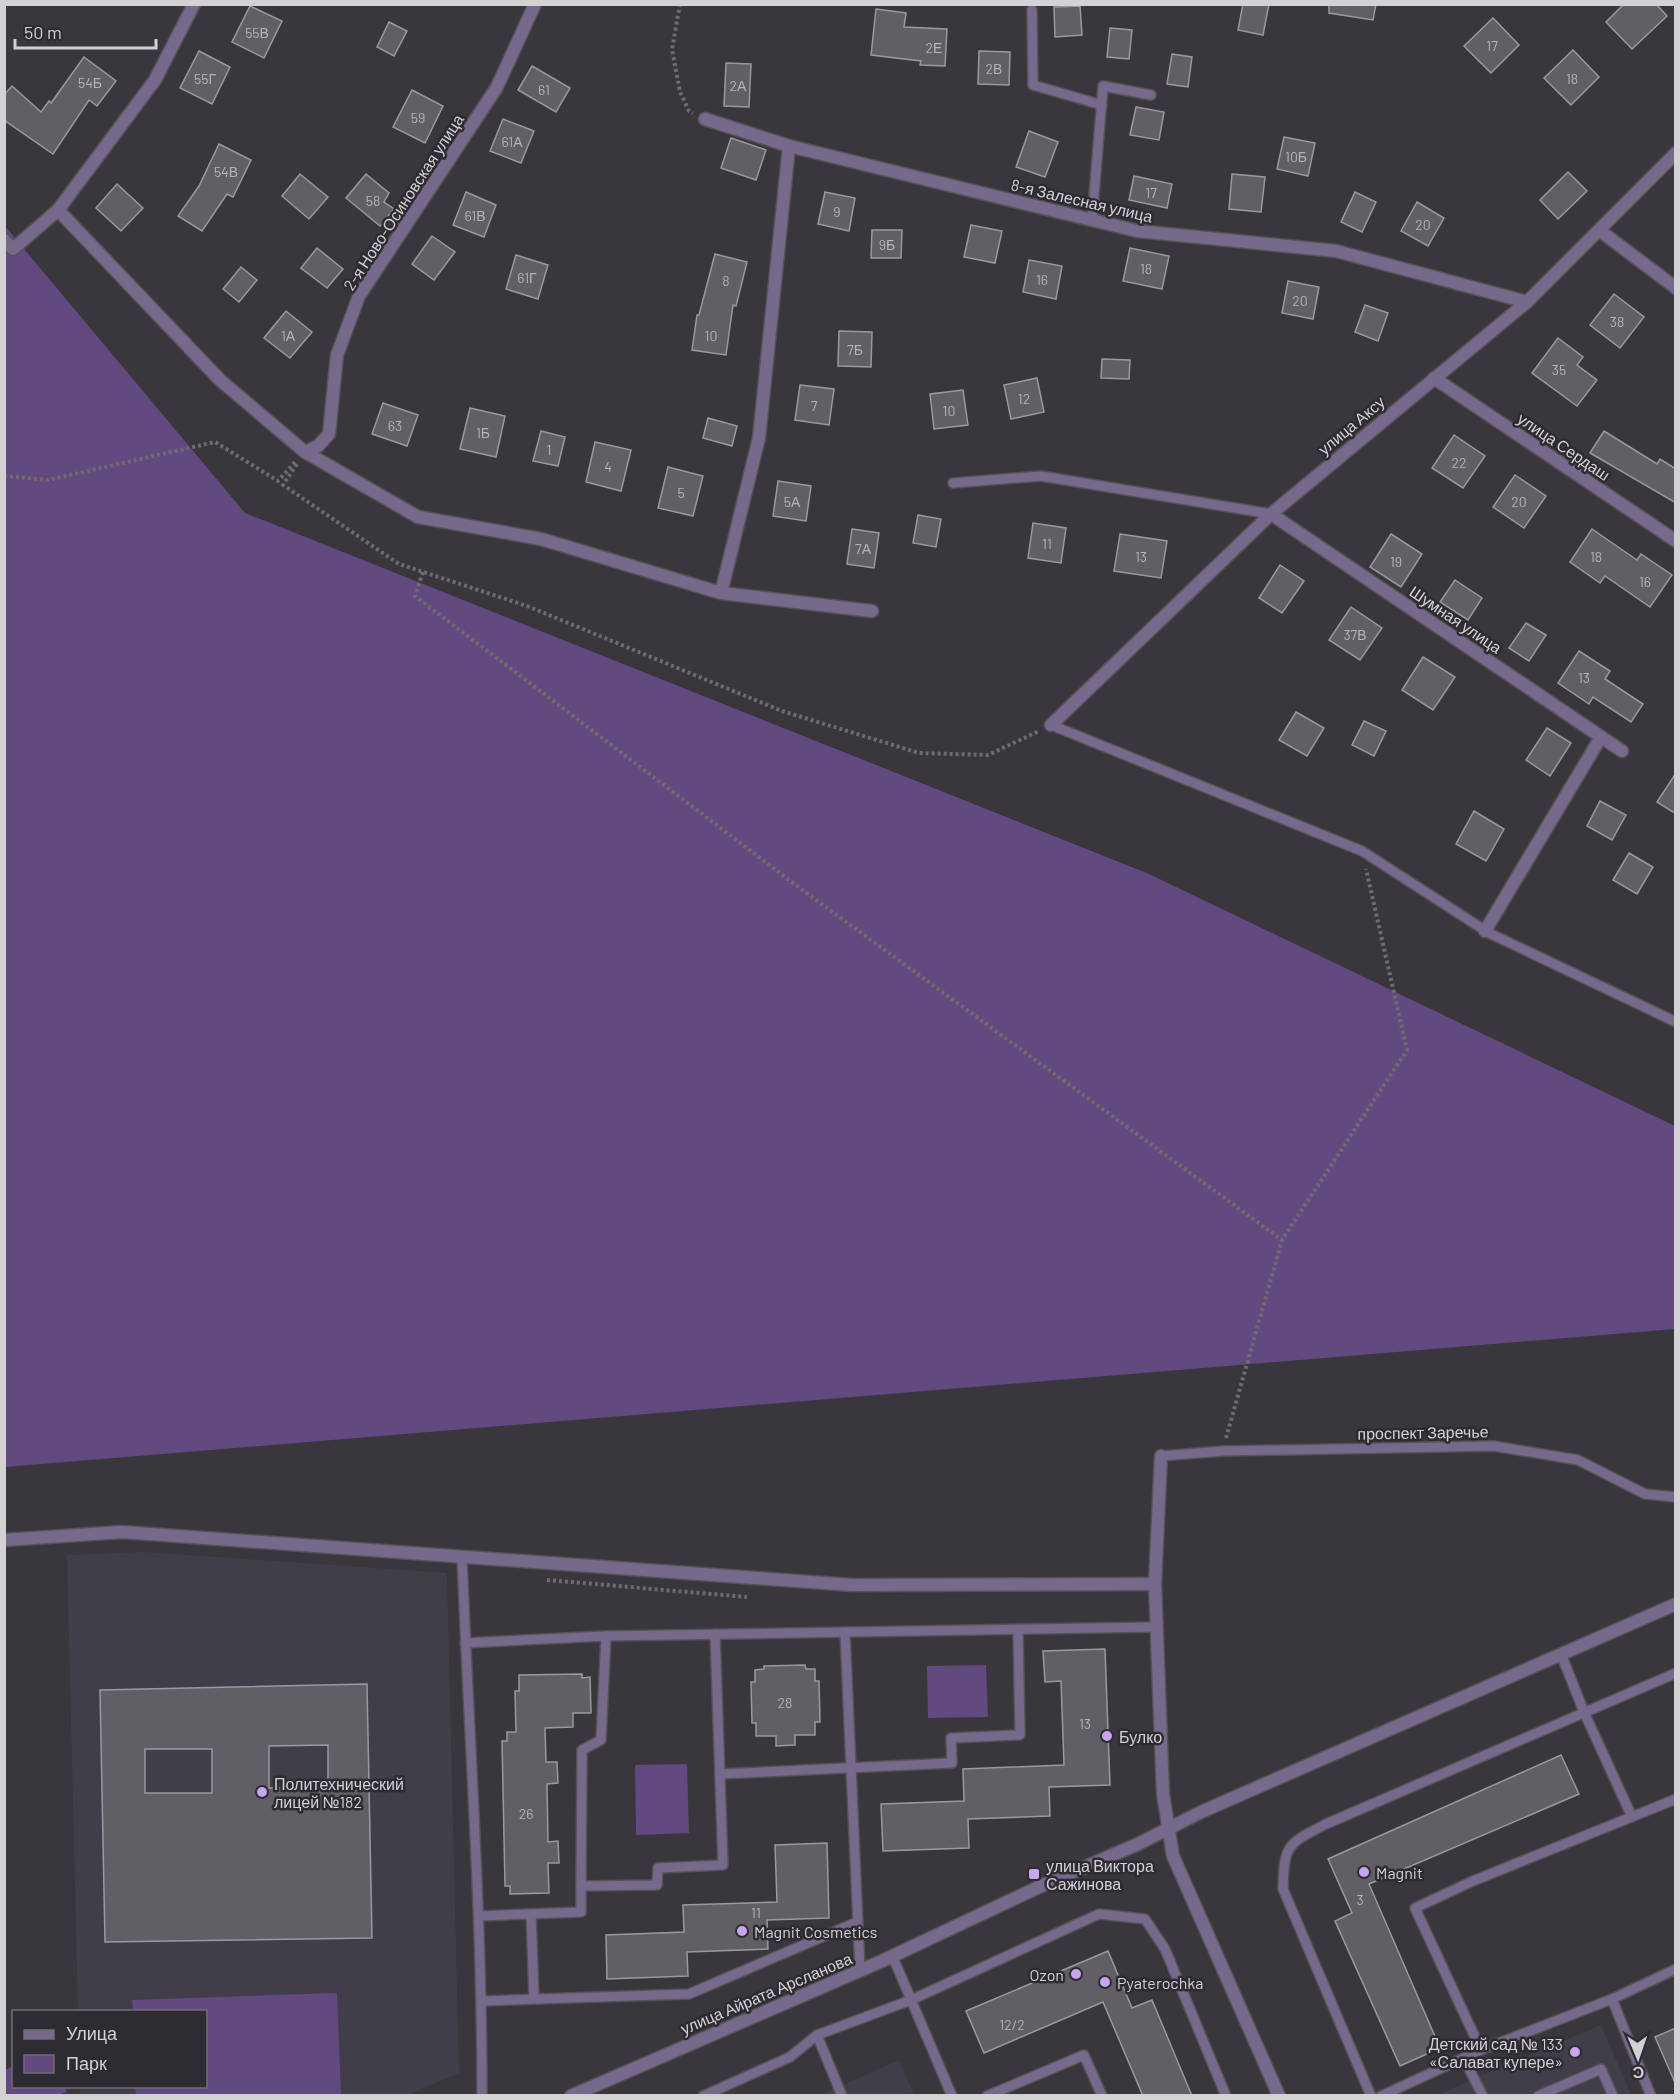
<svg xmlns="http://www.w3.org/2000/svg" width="1680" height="2100" viewBox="0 0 1680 2100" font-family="Barlow,sans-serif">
<rect width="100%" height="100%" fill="#39363c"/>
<g fill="#423e49">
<path d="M 144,1552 L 447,1573 L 459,2073 L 407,2095 L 80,2095 L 80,2087 L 206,2086 L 206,2012 L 78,2011 L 67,1555 Z"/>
<path d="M 1601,2025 L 1631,2095 L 1437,2096 L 1473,2079 Z"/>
<path d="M 899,2060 L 914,2095 L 817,2096 L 852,2081 Z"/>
</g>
<g fill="#624980">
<path d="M 4,225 L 245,513 L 1149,874 L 1675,1126 L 1675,1329 L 5,1467 Z"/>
<path d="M 986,1665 L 988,1717 L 928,1718 L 927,1666 Z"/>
<path d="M 687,1764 L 689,1833 L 636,1835 L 635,1765 Z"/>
<path d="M 337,1993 L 341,2095 L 136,2095 L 135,2087 L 206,2086 L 206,2012 L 133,2011 L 132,2000 Z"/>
<path d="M 13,2066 L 14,2086 L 65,2087 L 67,2092 L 58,2095 L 5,2095 L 5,2070 Z"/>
</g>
<g fill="#615e65" stroke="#9b999f" stroke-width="1.5" fill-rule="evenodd">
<path d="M 1243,4 L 1269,4 L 1263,35 L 1238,30 Z"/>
<path d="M 1329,4 L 1376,4 L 1373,20 L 1329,13 Z"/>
<path d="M 1624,4 L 1656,4 L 1667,16 L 1632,49 L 1606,22 Z"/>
<path d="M 250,6 L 282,21 L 264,58 L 232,42 Z"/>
<path d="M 1080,6 L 1082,35 L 1055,37 L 1054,7 Z"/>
<path d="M 876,9 L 906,13 L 904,27 L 947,29 L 945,66 L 920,65 L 921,61 L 871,55 Z"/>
<path d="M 1493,18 L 1519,45 L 1491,73 L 1464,46 Z"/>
<path d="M 389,22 L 407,31 L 394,56 L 377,47 Z"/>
<path d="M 1110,28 L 1132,30 L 1129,59 L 1107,57 Z"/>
<path d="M 1573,50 L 1599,77 L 1571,105 L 1544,78 Z"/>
<path d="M 199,51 L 230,67 L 212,104 L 180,88 Z"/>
<path d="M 979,51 L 1010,52 L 1009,85 L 978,84 Z"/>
<path d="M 1172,54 L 1192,57 L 1188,87 L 1167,84 Z"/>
<path d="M 84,57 L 116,81 L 97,106 L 89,100 L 53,154 L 4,120 L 4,95 L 12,86 L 41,112 L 49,101 L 51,103 Z"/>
<path d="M 726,63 L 751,64 L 749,107 L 724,106 Z"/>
<path d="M 532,66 L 570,88 L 556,112 L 518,90 Z"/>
<path d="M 412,90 L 443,106 L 425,143 L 393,127 Z"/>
<path d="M 1136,107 L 1164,112 L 1159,140 L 1130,135 Z"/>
<path d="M 503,119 L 534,131 L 521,163 L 490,151 Z"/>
<path d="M 1029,131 L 1058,142 L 1045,177 L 1016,167 Z"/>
<path d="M 1284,137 L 1315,143 L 1308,176 L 1277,169 Z"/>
<path d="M 731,138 L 766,150 L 756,180 L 721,168 Z"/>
<path d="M 219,144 L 251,160 L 233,197 L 227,194 L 202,231 L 178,216 L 199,186 Z"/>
<path d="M 1568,172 L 1587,191 L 1558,219 L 1540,200 Z"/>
<path d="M 300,174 L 328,197 L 309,219 L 282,196 Z"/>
<path d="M 366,174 L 389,193 L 384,202 L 394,209 L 380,226 L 346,198 Z"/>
<path d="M 1232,174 L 1265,177 L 1261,212 L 1229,209 Z"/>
<path d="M 1134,176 L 1172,184 L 1167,208 L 1129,200 Z"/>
<path d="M 117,184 L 143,208 L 121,231 L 96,208 Z"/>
<path d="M 466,192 L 496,205 L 484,237 L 453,225 Z"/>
<path d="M 825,192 L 855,198 L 849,231 L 818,224 Z"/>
<path d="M 1355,192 L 1376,202 L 1362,232 L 1341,222 Z"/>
<path d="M 1417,202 L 1444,218 L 1428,246 L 1401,231 Z"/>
<path d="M 971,225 L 1002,231 L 995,263 L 964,257 Z"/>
<path d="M 872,230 L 902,230 L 901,258 L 871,258 Z"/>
<path d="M 432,236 L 455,252 L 434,280 L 412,264 Z"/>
<path d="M 317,248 L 343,269 L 327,288 L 301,268 Z"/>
<path d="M 1130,248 L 1169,256 L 1162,289 L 1123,281 Z"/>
<path d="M 715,254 L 747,262 L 736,306 L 733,305 L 726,355 L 692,350 L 697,315 L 699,315 Z"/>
<path d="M 516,255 L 548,265 L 538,299 L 506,289 Z"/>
<path d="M 1029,260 L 1062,266 L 1056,299 L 1023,292 Z"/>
<path d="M 241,267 L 257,280 L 239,302 L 223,289 Z"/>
<path d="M 1288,281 L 1319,287 L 1313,319 L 1282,313 Z"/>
<path d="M 1614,294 L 1644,317 L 1620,348 L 1590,325 Z"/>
<path d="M 1365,305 L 1388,313 L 1378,341 L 1355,332 Z"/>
<path d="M 286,311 L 312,332 L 290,358 L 264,338 Z"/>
<path d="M 839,331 L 872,332 L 871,367 L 838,366 Z"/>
<path d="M 1558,338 L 1583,357 L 1577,365 L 1597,380 L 1577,406 L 1532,373 Z"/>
<path d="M 1102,359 L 1130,360 L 1129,379 L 1101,378 Z"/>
<path d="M 1037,378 L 1044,412 L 1011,419 L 1004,385 Z"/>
<path d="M 800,385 L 834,389 L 829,425 L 795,420 Z"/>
<path d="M 963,390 L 968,425 L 934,429 L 930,394 Z"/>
<path d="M 383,403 L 418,415 L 407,446 L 372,434 Z"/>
<path d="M 470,408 L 505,416 L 496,457 L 460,449 Z"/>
<path d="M 708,418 L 737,426 L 732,446 L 703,438 Z"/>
<path d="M 541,431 L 565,437 L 558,466 L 533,461 Z"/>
<path d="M 1604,431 L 1657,464 L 1660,459 L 1676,469 L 1676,503 L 1590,453 Z"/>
<path d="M 1454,435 L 1485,456 L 1463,488 L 1432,468 Z"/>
<path d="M 595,442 L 631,450 L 621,491 L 586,482 Z"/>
<path d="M 668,467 L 703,476 L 693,516 L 658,508 Z"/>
<path d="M 1515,475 L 1546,496 L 1524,528 L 1493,507 Z"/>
<path d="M 778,481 L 811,486 L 806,521 L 773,516 Z"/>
<path d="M 918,515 L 941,519 L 936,547 L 913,543 Z"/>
<path d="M 1033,523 L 1066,528 L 1061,563 L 1028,558 Z"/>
<path d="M 852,529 L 879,533 L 874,568 L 847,564 Z"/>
<path d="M 1592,529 L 1637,560 L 1641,554 L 1672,575 L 1650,607 L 1605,576 L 1600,583 L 1570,562 Z"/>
<path d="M 1120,534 L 1167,541 L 1161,578 L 1114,571 Z"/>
<path d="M 1391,534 L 1422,554 L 1401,587 L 1370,567 Z"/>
<path d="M 1280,565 L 1304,581 L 1282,613 L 1259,598 Z"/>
<path d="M 1455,580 L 1482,598 L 1468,620 L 1440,602 Z"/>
<path d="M 1351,607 L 1382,628 L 1360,660 L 1329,640 Z"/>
<path d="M 1526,623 L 1546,635 L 1529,661 L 1509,648 Z"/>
<path d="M 1579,651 L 1610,671 L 1605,679 L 1643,704 L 1631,722 L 1593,697 L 1589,704 L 1558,683 Z"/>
<path d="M 1423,657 L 1455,677 L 1433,710 L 1402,690 Z"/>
<path d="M 1296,712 L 1324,728 L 1307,756 L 1279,740 Z"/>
<path d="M 1364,721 L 1386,731 L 1374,756 L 1352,745 Z"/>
<path d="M 1547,728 L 1571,743 L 1550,776 L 1526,760 Z"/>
<path d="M 1676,773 L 1676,814 L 1657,802 Z"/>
<path d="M 1600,801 L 1626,815 L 1612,840 L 1587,826 Z"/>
<path d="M 1474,811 L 1504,829 L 1486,861 L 1456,844 Z"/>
<path d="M 1629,853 L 1653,867 L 1637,894 L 1613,880 Z"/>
<path d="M 1105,1649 L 1110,1785 L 1049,1787 L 1050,1816 L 968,1819 L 969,1848 L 883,1851 L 881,1804 L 964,1801 L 963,1769 L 1064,1765 L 1061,1681 L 1045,1682 L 1043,1651 Z"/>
<path d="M 805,1665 L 806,1669 L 815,1669 L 815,1681 L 819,1681 L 820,1722 L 815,1722 L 815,1735 L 795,1735 L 795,1745 L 776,1746 L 776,1736 L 756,1736 L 756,1723 L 752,1723 L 751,1682 L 755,1682 L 755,1670 L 764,1669 L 764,1666 Z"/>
<path d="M 582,1674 L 582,1678 L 590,1677 L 591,1713 L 573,1713 L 573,1727 L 545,1728 L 546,1762 L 557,1762 L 558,1783 L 547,1784 L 548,1842 L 558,1841 L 559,1863 L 548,1863 L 549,1893 L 510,1894 L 510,1886 L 505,1886 L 502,1741 L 507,1741 L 507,1732 L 516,1732 L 515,1691 L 519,1691 L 519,1675 Z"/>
<path d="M 367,1684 L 372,1938 L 105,1942 L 100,1690 ZM 328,1745 L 328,1787 L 269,1788 L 269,1746 ZM 145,1749 L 212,1749 L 212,1793 L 145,1793 Z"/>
<path d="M 1561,1755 L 1579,1794 L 1369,1884 L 1440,2048 L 1400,2066 L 1335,1921 L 1352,1913 L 1328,1859 Z"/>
<path d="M 827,1843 L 829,1918 L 767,1920 L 768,1949 L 687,1952 L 688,1976 L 607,1979 L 606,1935 L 684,1932 L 683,1905 L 777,1902 L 775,1845 Z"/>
<path d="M 1108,1951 L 1132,2008 L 1152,2000 L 1192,2096 L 1143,2096 L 1103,2002 L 984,2053 L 966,2011 Z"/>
<path d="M 1676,2028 L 1676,2085 L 1655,2037 Z"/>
</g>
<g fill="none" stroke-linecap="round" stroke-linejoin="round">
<g stroke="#555257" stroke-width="12">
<g id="service">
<path d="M 1032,10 L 1033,85 L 1102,105"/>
<path d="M 1092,220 L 1103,86 L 1151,95"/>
<path d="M 953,483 L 1041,476 L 1271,514"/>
<path d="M 1051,725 L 1362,851 L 1489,933 L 1676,1022"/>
<path d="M 1161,1456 L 1223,1451 L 1494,1446 L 1578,1460 L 1645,1494 L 1676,1497"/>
<path d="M 462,1557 C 469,1737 482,1916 482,2096"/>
<path d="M 845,1632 L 860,1970"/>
<path d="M 465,1643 L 606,1636 L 1157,1627"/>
<path d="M 1561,1654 L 1584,1712 L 1632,1817"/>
<path d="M 720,1774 L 952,1763 L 951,1738 L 1020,1735 L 1018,1629"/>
<path d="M 581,1886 L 582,1750 L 601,1740 L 606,1636"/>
<path d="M 531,1914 L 534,1998"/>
<path d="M 479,1916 L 581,1912 L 581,1886 L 657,1885 L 658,1868 L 723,1865 L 715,1634"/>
<path d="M 892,1955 L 952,2096"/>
<path d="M 1612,1999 L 1651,2096"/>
<path d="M 482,2001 L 689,1994 L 857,1922"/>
<path d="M 817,2035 L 842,2096"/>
<path d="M 1481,2050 L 1415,1908 L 1473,1881 L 1676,1799"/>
<path d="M 1464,2059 L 1483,2096"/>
<path d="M 703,2096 L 790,2057 L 817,2035 L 911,2000 L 1099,1914 L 1145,1919 L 1165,1949 L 1226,2096"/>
<path d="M 987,2096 L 1084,2055 L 1102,2096"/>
<path d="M 1371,2096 L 1283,1889 C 1284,1845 1287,1844 1326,1824 L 1676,1673"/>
<path d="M 1381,2096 L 1481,2050 L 1612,1999 L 1676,1969"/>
<path d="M 1538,2096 L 1601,2069 L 1613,2096"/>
</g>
</g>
<g stroke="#555257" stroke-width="15">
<g id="minor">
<path d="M 705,119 L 789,146 L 1137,231 L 1336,251 L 1527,302"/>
<path d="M 58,210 L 155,80 L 194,4"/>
<path d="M 1599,230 L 1676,288"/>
<path d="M 4,240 L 13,249 L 58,210 L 220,380 L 305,452 L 418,517 L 541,539 L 721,593 L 872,611"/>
<path d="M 1434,378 L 1676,541"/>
<path d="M 305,452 L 318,446 L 329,434 L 337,355 L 359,296 L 497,87 L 535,4"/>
<path d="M 1271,514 L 1622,751"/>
<path d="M 721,593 L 759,438 L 789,146"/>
<path d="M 1051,725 L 1271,514 L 1527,302 L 1676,153"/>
<path d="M 1485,931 L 1601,737"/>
<path d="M 1161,1456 L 1155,1584 L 1163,1794 L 1173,1856 L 1279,2096"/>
<path d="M 4,1540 L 122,1532 L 852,1585 L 1155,1584"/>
<path d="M 571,2096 L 882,1961 L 1041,1886 L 1138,1844 L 1201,1812 L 1676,1604"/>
</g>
</g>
<g stroke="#6e6c70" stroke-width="4" stroke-dasharray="3 3" stroke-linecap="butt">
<path d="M 680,4 L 672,49 L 680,92 L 689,111 L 693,113"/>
<path d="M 297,464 L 283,485 L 399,564 L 527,606 L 782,711 L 919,753 L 988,755 L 1039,731"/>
<path d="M 4,476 L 48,480 L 215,442 L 278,481 L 296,461"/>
<path d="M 423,572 L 415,596 L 797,886 L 1282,1240"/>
<path d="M 1226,1438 L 1282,1240 L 1407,1050 L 1366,869"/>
<path d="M 547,1580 L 747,1597"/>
</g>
<use href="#service" stroke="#77698b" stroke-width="9"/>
<use href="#minor" stroke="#77698b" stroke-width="12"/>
</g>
<g fill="#c6a6f0" stroke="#2e2c32" stroke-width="2">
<circle cx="1107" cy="1736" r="6"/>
<circle cx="262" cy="1792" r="6"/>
<circle cx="1364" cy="1872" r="6"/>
<rect x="1028" y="1868" width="12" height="12" rx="3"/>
<circle cx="742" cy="1931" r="6"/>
<circle cx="1076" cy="1974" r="6"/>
<circle cx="1105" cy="1982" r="6"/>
<circle cx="1575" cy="2052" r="6"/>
</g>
<g text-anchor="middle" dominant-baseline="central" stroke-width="5" stroke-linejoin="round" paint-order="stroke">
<g font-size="14" fill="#b6b4b8">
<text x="257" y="32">55В</text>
<text x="1492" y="45">17</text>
<text x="934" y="47">2Е</text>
<text x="994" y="68">2В</text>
<text x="205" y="78">55Г</text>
<text x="1572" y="78">18</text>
<text x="90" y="82">54Б</text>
<text x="738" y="85">2А</text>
<text x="544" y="89">61</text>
<text x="418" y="117">59</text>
<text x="512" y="141">61А</text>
<text x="1296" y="156">10Б</text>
<text x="226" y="171">54В</text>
<text x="1151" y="192">17</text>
<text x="373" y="200">58</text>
<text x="837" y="211">9</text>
<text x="475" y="215">61В</text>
<text x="1423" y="224">20</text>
<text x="887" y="244">9Б</text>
<text x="1146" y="268">18</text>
<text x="527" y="277">61Г</text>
<text x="1042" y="279">16</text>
<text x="726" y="280">8</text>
<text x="1300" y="300">20</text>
<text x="1617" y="321">38</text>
<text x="288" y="335">1А</text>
<text x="711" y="335">10</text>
<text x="855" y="349">7Б</text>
<text x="1559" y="369">35</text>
<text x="1024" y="398">12</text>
<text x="814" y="405">7</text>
<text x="949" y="410">10</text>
<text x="395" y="425">63</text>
<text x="483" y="432">1Б</text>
<text x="549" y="449">1</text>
<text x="1459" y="462">22</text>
<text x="608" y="466">4</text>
<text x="681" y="492">5</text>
<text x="792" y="501">5А</text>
<text x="1519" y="501">20</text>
<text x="1047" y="543">11</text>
<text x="863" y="548">7А</text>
<text x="1141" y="556">13</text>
<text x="1596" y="556">18</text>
<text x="1396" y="561">19</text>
<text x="1645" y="581">16</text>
<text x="1355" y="634">37В</text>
<text x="1584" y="677">13</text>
<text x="785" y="1702">28</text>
<text x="1085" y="1723">13</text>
<text x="526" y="1813">26</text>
<text x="1360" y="1899">3</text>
<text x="756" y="1912">11</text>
<text x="1012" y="2024">12/2</text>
</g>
<g font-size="16" fill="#d2d1d4" stroke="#2e2c32">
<text transform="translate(1082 200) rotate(13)">8-я Залесная улица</text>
<text transform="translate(403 202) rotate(-57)">2-я Ново-Осиновская улица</text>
<text transform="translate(1351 425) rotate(-40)">улица Аксу</text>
<text transform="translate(1564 446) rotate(34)">улица Сердаш</text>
<text transform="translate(1456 619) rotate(34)">Шумная улица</text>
<text transform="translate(1423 1432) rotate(-1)">проспект Заречье</text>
<text transform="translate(766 1993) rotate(-23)">улица Айрата Арсланова</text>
</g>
<g font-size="16" fill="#d2d1d4" stroke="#2e2c32" text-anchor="start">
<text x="1119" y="1736">Булко</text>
<text x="274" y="1783">Политехнический<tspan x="274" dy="18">лицей №182</tspan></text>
<text x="1046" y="1865">улица Виктора<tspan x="1046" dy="18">Сажинова</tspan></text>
<text x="1376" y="1872">Magnit</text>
<text x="754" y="1931">Magnit Cosmetics</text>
<text x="1064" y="1974" text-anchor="end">Ozon</text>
<text x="1117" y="1982">Pyaterochka</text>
<text x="1563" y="2043" text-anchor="end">Детский сад № 133<tspan x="1563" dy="18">«Салават купере»</tspan></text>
</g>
</g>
<rect width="1680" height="2100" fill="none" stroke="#d2d1d4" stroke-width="12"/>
<rect x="12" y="2010" width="195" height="78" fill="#2e2c32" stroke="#706e73" stroke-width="1.5"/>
<rect x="24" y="2030" width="30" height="9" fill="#77698b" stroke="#706e73" stroke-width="1.5"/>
<text x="66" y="2040" font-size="18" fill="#d2d1d4">Улица</text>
<rect x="24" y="2055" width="30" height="18" fill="#624980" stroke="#706e73" stroke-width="1.5"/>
<text x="66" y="2070" font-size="18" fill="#d2d1d4">Парк</text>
<g transform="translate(1638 2058) rotate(178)" stroke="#2e2c32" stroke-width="4.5" paint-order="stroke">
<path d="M0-4.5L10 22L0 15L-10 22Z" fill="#d2d1d4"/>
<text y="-9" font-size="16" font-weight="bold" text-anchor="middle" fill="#d2d1d4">С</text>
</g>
<path d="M15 39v9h141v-9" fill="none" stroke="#d2d1d4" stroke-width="3"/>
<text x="24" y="39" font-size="18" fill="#d2d1d4" stroke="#2e2c32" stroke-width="4.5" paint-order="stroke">50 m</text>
</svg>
